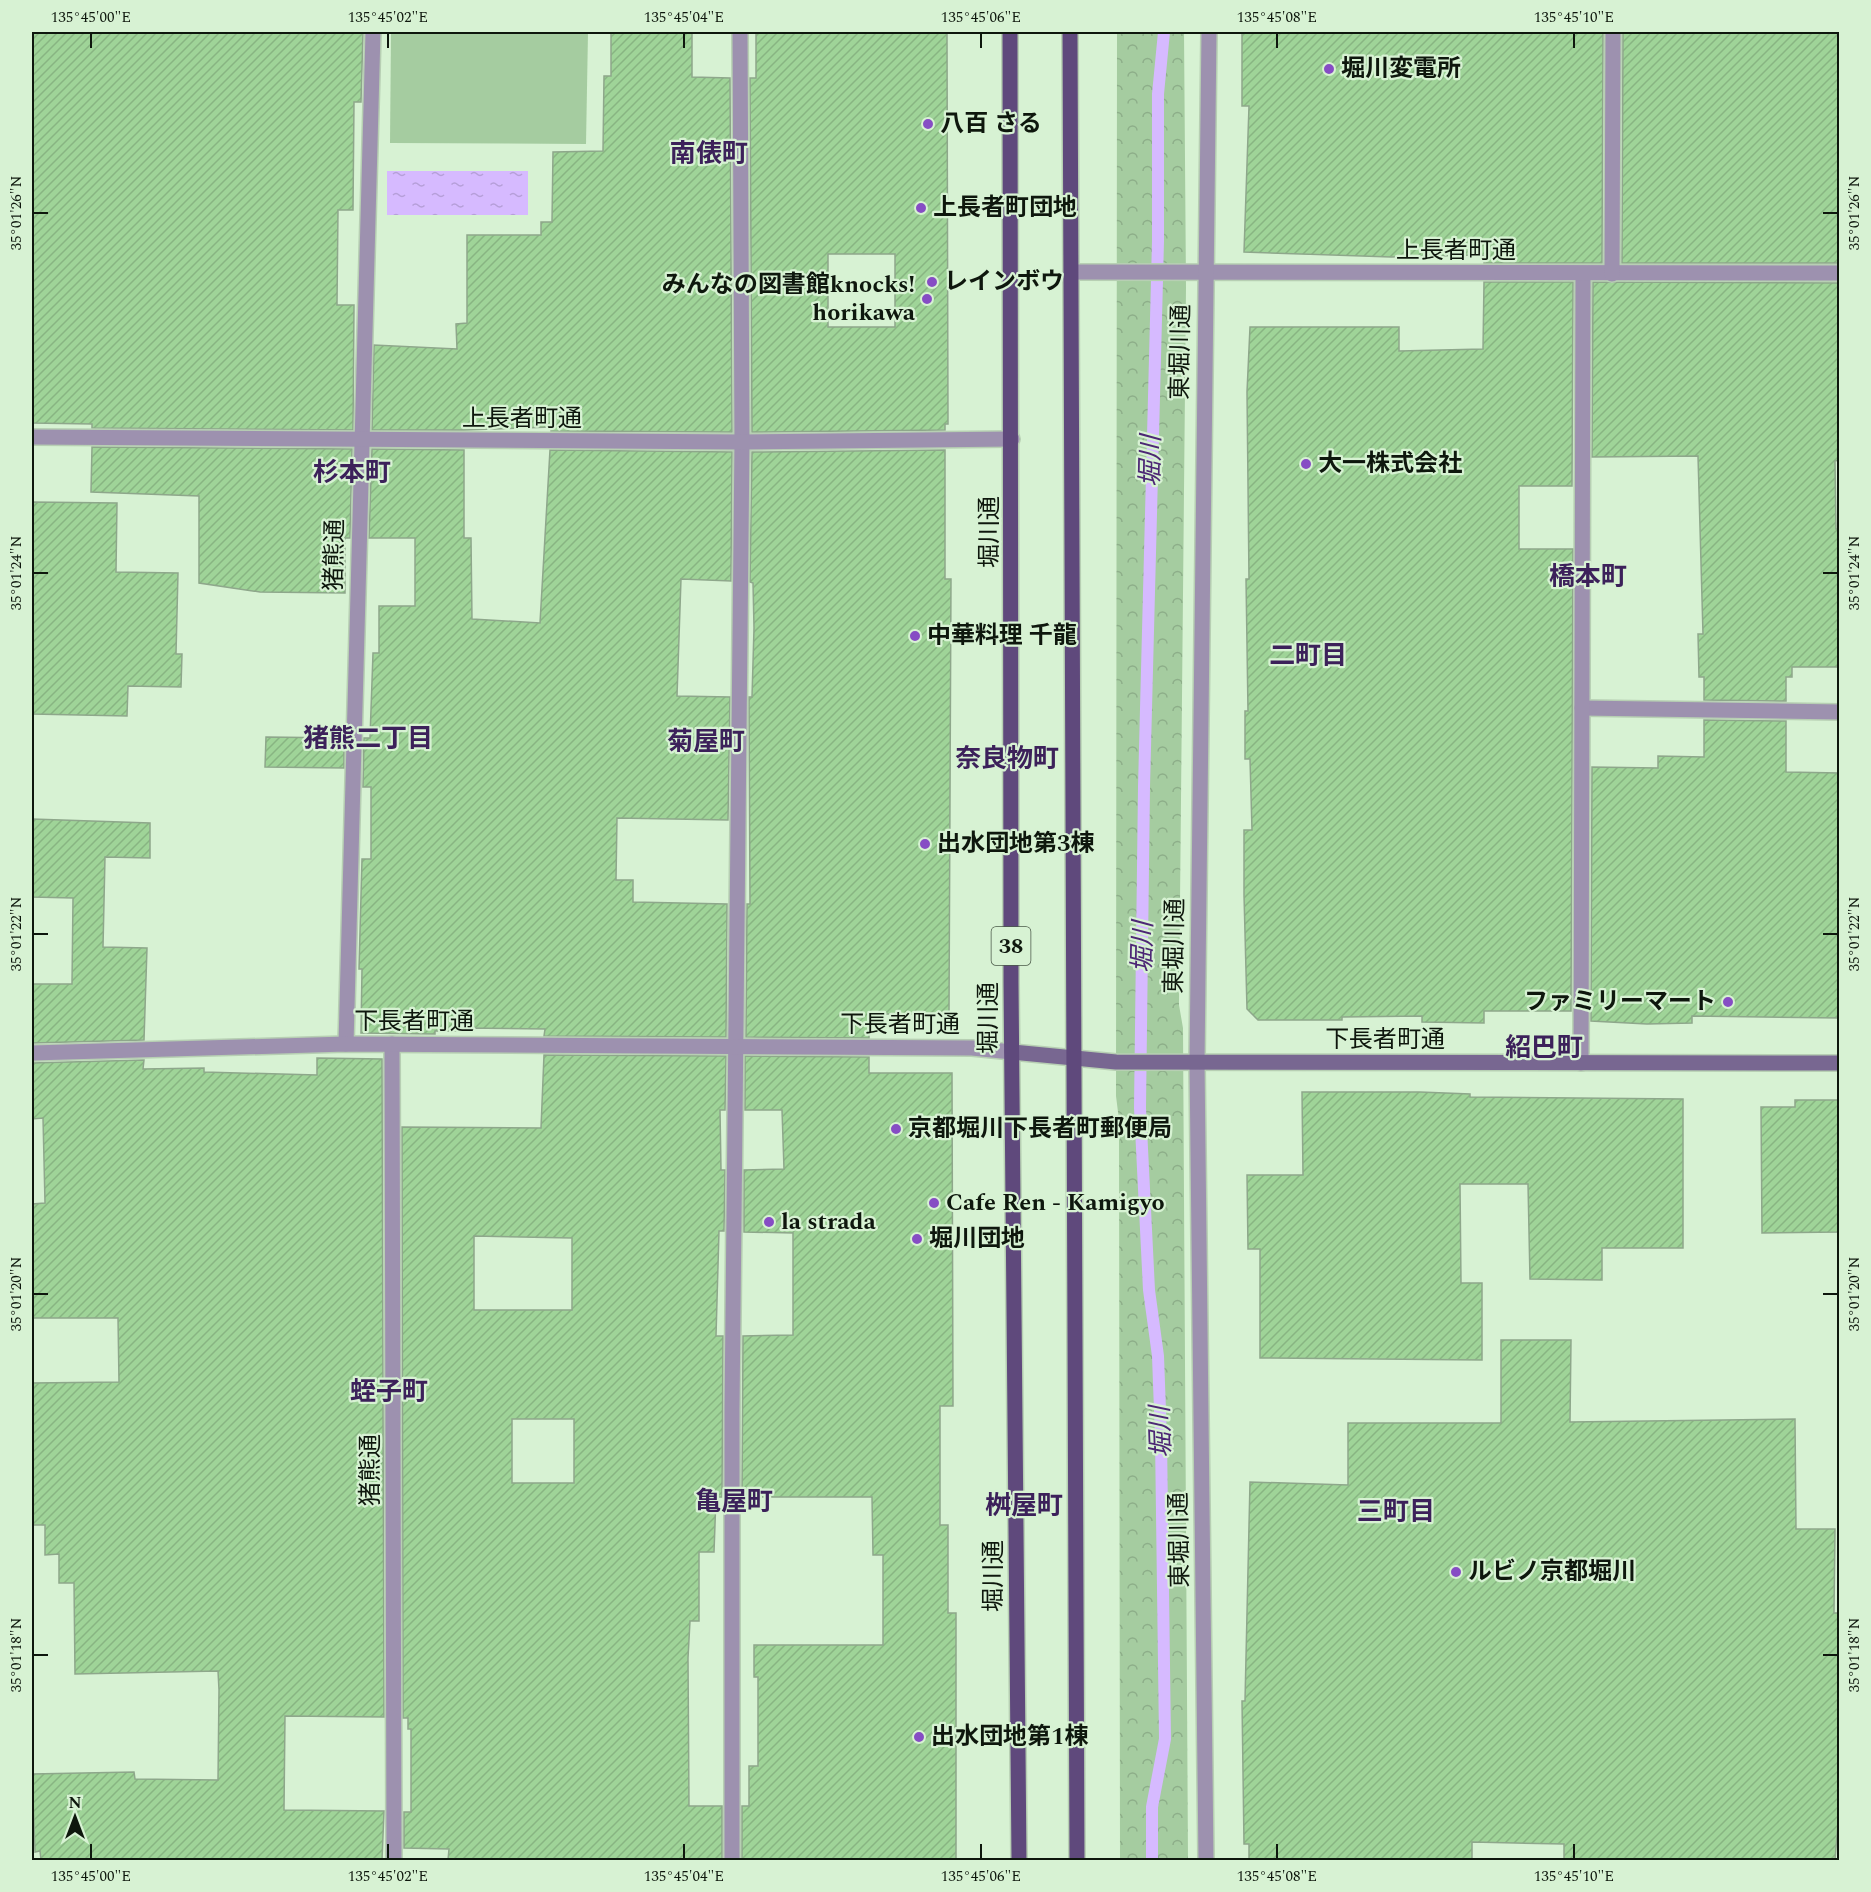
<svg xmlns="http://www.w3.org/2000/svg" width="1871" height="1892" viewBox="0 0 1871 1892" font-family="Spectral,'Noto Sans JP',serif">
<defs>
<pattern id="park-crowns" width="20" height="18" patternUnits="userSpaceOnUse" patternTransform="scale(1.5)"><rect width="20" height="18" fill="#a5cca0"/><path d="M2 6a3 3 0 1 1 6 0M12 15a3 3 0 1 1 6 0" fill="none" stroke="#8dae89"/></pattern>
<pattern id="water-ripples" width="26" height="14" patternUnits="userSpaceOnUse" patternTransform="scale(1.5)"><rect width="26" height="14" fill="#d6baff"/><path d="M2 4q2-2 4 0t4 0M15 11q2-2 4 0t4 0" fill="none" stroke="#b69fd9"/></pattern>
<pattern id="building-hatch" width="6" height="6" patternUnits="userSpaceOnUse" patternTransform="scale(1.5)"><rect width="6" height="6" fill="#9fd498"/><path d="M-1 1l2-2M0 6l6-6M5 7l2-2" fill="none" stroke="#88b582"/></pattern>
</defs>
<rect width="100%" height="100%" fill="#d7f2d3"/>
<path fill="url(#park-crowns)" d="M 1117,32 L 1184,32 L 1186,287 L 1179,1005 L 1183,1028 L 1188,1860 L 1120,1860 L 1119,1120 L 1116,1096 Z"/>
<path fill="#a5cca0" d="M 391,32 L 588,32 L 586,144 L 390,143 Z"/>
<rect fill="url(#water-ripples)" x="387" y="171" width="141" height="44"/>
<g fill="none" stroke-linecap="round" stroke-linejoin="round">
<path stroke="#d6baff" stroke-width="12" d="M 1152,1860 L 1152,1807 L 1165,1739 L 1161,1438 L 1158,1356 L 1149,1290 L 1140,1108 L 1144,787 L 1158,241 L 1158,94 L 1164,32"/>
</g>
<g fill="url(#building-hatch)" stroke="#8ea78b" stroke-width="1.5" fill-rule="evenodd">
<path d="M 32,32 L 363,32 L 361,102 L 354,102 L 353,210 L 338,210 L 337,305 L 354,305 L 353,430 L 92,428 L 92,424 L 32,423 Z"/>
<path d="M 611,32 L 692,32 L 692,77 L 730,78 L 732,432 L 551,431 L 551,427 L 464,430 L 372,430 L 374,345 L 457,349 L 456,324 L 467,323 L 467,235 L 541,235 L 541,222 L 552,222 L 553,152 L 603,151 L 604,76 L 611,76 Z"/>
<path d="M 756,32 L 947,32 L 948,424 L 945,424 L 945,430 L 752,432 L 750,78 L 756,78 ZM 828,254 L 895,254 L 895,327 L 828,327 Z"/>
<path d="M 1242,32 L 1603,32 L 1602,263 L 1484,263 L 1484,256 L 1479,255 L 1391,257 L 1244,252 L 1249,106 L 1242,106 Z"/>
<path d="M 1623,32 L 1839,32 L 1839,263 L 1622,263 Z"/>
<path d="M 1484,282 L 1573,282 L 1572,486 L 1519,486 L 1519,549 L 1573,549 L 1571,1011 L 1484,1011 L 1484,1023 L 1422,1022 L 1422,1016 L 1342,1017 L 1342,1020 L 1258,1020 L 1247,1009 L 1244,895 L 1244,830 L 1252,830 L 1250,759 L 1245,759 L 1245,711 L 1248,711 L 1246,579 L 1249,579 L 1247,392 L 1250,327 L 1399,327 L 1399,351 L 1483,349 Z"/>
<path d="M 1593,282 L 1839,283 L 1839,460 L 1835,461 L 1836,529 L 1839,529 L 1839,667 L 1792,667 L 1792,677 L 1786,677 L 1786,701 L 1704,700 L 1704,677 L 1699,677 L 1698,634 L 1703,634 L 1698,456 L 1592,457 Z"/>
<path d="M 92,447 L 352,449 L 350,538 L 345,538 L 345,593 L 260,592 L 199,583 L 199,496 L 91,492 Z"/>
<path d="M 372,449 L 464,450 L 464,538 L 471,538 L 472,619 L 540,623 L 550,450 L 732,452 L 731,581 L 681,579 L 677,696 L 730,697 L 728,820 L 617,818 L 616,880 L 633,880 L 633,902 L 727,904 L 726,1037 L 544,1036 L 545,1029 L 462,1028 L 462,1031 L 435,1031 L 435,1034 L 361,1033 L 362,969 L 359,969 L 362,859 L 371,859 L 371,787 L 363,787 L 364,738 L 370,738 L 373,653 L 379,653 L 379,606 L 415,606 L 415,538 L 369,538 Z"/>
<path d="M 945,450 L 945,579 L 951,579 L 949,1014 L 869,1014 L 869,1038 L 746,1037 L 747,904 L 750,904 L 749,697 L 752,697 L 754,628 L 753,583 L 750,582 L 752,452 Z"/>
<path d="M 32,502 L 117,503 L 116,572 L 178,573 L 176,654 L 182,654 L 181,687 L 128,686 L 127,716 L 32,714 Z"/>
<path d="M 1704,720 L 1786,721 L 1786,772 L 1839,773 L 1839,1018 L 1692,1016 L 1692,1023 L 1647,1024 L 1591,1021 L 1592,767 L 1658,768 L 1658,756 L 1704,757 Z"/>
<path d="M 266,737 L 344,738 L 344,768 L 265,767 Z"/>
<path d="M 32,819 L 150,823 L 150,858 L 105,857 L 103,947 L 147,948 L 144,1040 L 32,1043 L 32,984 L 72,984 L 73,898 L 32,897 Z"/>
<path d="M 544,1055 L 726,1056 L 725,1110 L 720,1110 L 721,1170 L 725,1170 L 724,1231 L 719,1231 L 716,1336 L 723,1336 L 722,1497 L 716,1497 L 714,1552 L 699,1552 L 699,1621 L 690,1621 L 688,1658 L 689,1806 L 722,1806 L 722,1860 L 448,1860 L 449,1849 L 404,1848 L 404,1812 L 411,1812 L 411,1729 L 408,1729 L 408,1718 L 403,1718 L 402,1127 L 541,1128 ZM 474,1236 L 572,1238 L 572,1310 L 474,1310 ZM 512,1419 L 574,1419 L 574,1483 L 512,1483 Z"/>
<path d="M 745,1056 L 869,1057 L 869,1073 L 952,1073 L 953,1406 L 940,1406 L 940,1525 L 948,1525 L 948,1613 L 956,1613 L 956,1860 L 742,1860 L 742,1806 L 749,1806 L 749,1766 L 758,1766 L 758,1677 L 754,1677 L 754,1645 L 883,1645 L 883,1555 L 873,1555 L 872,1497 L 742,1497 L 743,1336 L 793,1335 L 793,1233 L 744,1232 L 744,1170 L 784,1169 L 782,1110 L 745,1110 Z"/>
<path d="M 317,1058 L 382,1059 L 384,1717 L 285,1716 L 284,1810 L 384,1811 L 382,1860 L 41,1860 L 40,1851 L 35,1852 L 32,1774 L 134,1772 L 135,1779 L 218,1780 L 219,1690 L 218,1671 L 75,1674 L 74,1583 L 59,1583 L 59,1554 L 45,1555 L 45,1525 L 33,1525 L 32,1383 L 119,1382 L 118,1318 L 32,1318 L 32,1204 L 45,1203 L 43,1118 L 32,1119 L 32,1063 L 144,1060 L 143,1069 L 204,1068 L 204,1072 L 317,1075 Z"/>
<path d="M 1302,1092 L 1420,1092 L 1470,1094 L 1470,1097 L 1683,1099 L 1683,1248 L 1602,1248 L 1602,1280 L 1530,1279 L 1528,1184 L 1460,1184 L 1461,1283 L 1482,1283 L 1482,1360 L 1260,1358 L 1260,1249 L 1248,1249 L 1247,1175 L 1303,1175 Z"/>
<path d="M 1795,1100 L 1839,1100 L 1839,1232 L 1762,1233 L 1761,1107 L 1795,1107 Z"/>
<path d="M 1501,1340 L 1571,1340 L 1570,1422 L 1795,1419 L 1796,1529 L 1835,1529 L 1834,1613 L 1839,1613 L 1839,1811 L 1835,1860 L 1564,1860 L 1564,1844 L 1472,1842 L 1472,1860 L 1249,1860 L 1249,1844 L 1244,1844 L 1242,1701 L 1245,1701 L 1250,1482 L 1348,1485 L 1348,1423 L 1501,1423 Z"/>
</g>
<g fill="none" stroke-linecap="round" stroke-linejoin="round">
<g stroke="#b7cfb3" stroke-width="18">
<g id="lane">
<path d="M 1582,708 L 1840,712"/>
<path d="M 346,1044 L 373,32"/>
<path d="M 1581,1063 L 1583,274"/>
<path d="M 732,1860 L 732,1409 L 742,442"/>
</g>
</g>
<g stroke="#b7cfb3" stroke-width="18">
<g id="street">
<path d="M 740,32 L 742,442"/>
<path d="M 1072,272 L 1840,273"/>
<path d="M 1612,274 L 1613,32"/>
<path d="M 32,437 L 742,442 L 1012,439"/>
<path d="M 392,1044 L 394,1860"/>
<path d="M 32,1053 L 346,1044 L 972,1048 L 1012,1052"/>
<path d="M 1206,1860 L 1197,1062 L 1209,32"/>
</g>
</g>
<g stroke="#b7cfb3" stroke-width="18">
<path id="secondary" d="M 1012,1052 L 1116,1062 L 1840,1063"/>
</g>
<g stroke="#b7cfb3" stroke-width="18">
<g id="primary">
<path d="M 1010,32 L 1011,983 L 1019,1860"/>
<path d="M 1070,32 L 1077,1860"/>
</g>
</g>
<use href="#lane" stroke="#9d91af" stroke-width="15"/>
<use href="#street" stroke="#9d91af" stroke-width="15"/>
<use href="#secondary" stroke="#786791" stroke-width="15"/>
<use href="#primary" stroke="#5f497c" stroke-width="15"/>
</g>
<path fill="none" stroke="#0e170d" stroke-width="2" d="M 91,33 L 91,48M 388,33 L 388,48M 684,33 L 684,48M 981,33 L 981,48M 1277,33 L 1277,48M 1574,33 L 1574,48M 33,213 L 48,213M 1823,213 L 1838,213M 33,573 L 48,573M 1823,573 L 1838,573M 33,934 L 48,934M 1823,934 L 1838,934M 33,1294 L 48,1294M 1823,1294 L 1838,1294M 33,1655 L 48,1655M 1823,1655 L 1838,1655M 91,1844 L 91,1859M 388,1844 L 388,1859M 684,1844 L 684,1859M 981,1844 L 981,1859M 1277,1844 L 1277,1859M 1574,1844 L 1574,1859"/>
<g fill="#864dc4" stroke="#d7f2d3" stroke-width="2">
<circle cx="1329" cy="69" r="6"/>
<circle cx="928" cy="124" r="6"/>
<circle cx="921" cy="208" r="6"/>
<circle cx="932" cy="282" r="6"/>
<circle cx="927" cy="299" r="6"/>
<circle cx="1306" cy="464" r="6"/>
<circle cx="915" cy="636" r="6"/>
<circle cx="925" cy="844" r="6"/>
<circle cx="1728" cy="1002" r="6"/>
<circle cx="896" cy="1129" r="6"/>
<circle cx="934" cy="1203" r="6"/>
<circle cx="769" cy="1222" r="6"/>
<circle cx="917" cy="1239" r="6"/>
<circle cx="1456" cy="1572" r="6"/>
<circle cx="919" cy="1737" r="6"/>
</g>
<g text-anchor="middle" dominant-baseline="central" stroke-width="4.5" stroke-linejoin="round" paint-order="stroke">
<rect fill="#d7f2d3" stroke="#4a5948" stroke-width="1.5" x="991.5" y="927" width="39" height="38" rx="4.5"/>
<g font-size="22" font-weight="bold" fill="#0e170d">
<text x="1011" y="946">38</text>
</g>
<g font-size="24" font-weight="bold" fill="#0e170d" stroke="#d7f2d3" text-anchor="start">
<text x="1341" y="69">堀川変電所</text>
<text x="940" y="124">八百 さる</text>
<text x="933" y="208">上長者町団地</text>
<text x="944" y="282">レインボウ</text>
<text x="915" y="285" text-anchor="end">みんなの図書館knocks!<tspan x="915" dy="28">horikawa</tspan></text>
<text x="1318" y="464">大一株式会社</text>
<text x="927" y="636">中華料理 千龍</text>
<text x="937" y="844">出水団地第3棟</text>
<text x="1716" y="1002" text-anchor="end">ファミリーマート</text>
<text x="908" y="1129">京都堀川下長者町郵便局</text>
<text x="946" y="1203">Cafe Ren - Kamigyo</text>
<text x="781" y="1222">la strada</text>
<text x="929" y="1239">堀川団地</text>
<text x="1468" y="1572">ルビノ京都堀川</text>
<text x="931" y="1737">出水団地第1棟</text>
</g>
<g font-size="24" fill="#0e170d" stroke="#d7f2d3">
<text x="1456" y="251">上長者町通</text>
<text transform="translate(1181 352) rotate(-89)">東堀川通</text>
<text x="522" y="419">上長者町通</text>
<text transform="translate(990 532) rotate(-90)">堀川通</text>
<text transform="translate(335 555) rotate(-89)">猪熊通</text>
<text transform="translate(1175 946) rotate(-89)">東堀川通</text>
<text transform="translate(989 1018) rotate(-90)">堀川通</text>
<text x="414" y="1022">下長者町通</text>
<text x="900" y="1025">下長者町通</text>
<text x="1385" y="1040">下長者町通</text>
<text transform="translate(371 1470) rotate(-90)">猪熊通</text>
<text transform="translate(1180 1540) rotate(-91)">東堀川通</text>
<text transform="translate(994 1576) rotate(-90)">堀川通</text>
</g>
<g font-size="26" font-weight="bold" fill="#3c215a" stroke="#d7f2d3">
<text x="709" y="154">南俵町</text>
<text x="352" y="473">杉本町</text>
<text x="1588" y="577">橋本町</text>
<text x="1308" y="656">二町目</text>
<text x="368" y="739">猪熊二丁目</text>
<text x="706" y="742">菊屋町</text>
<text x="1007" y="759">奈良物町</text>
<text x="1544" y="1048">紹巴町</text>
<text x="389" y="1392">蛭子町</text>
<text x="734" y="1502">亀屋町</text>
<text x="1024" y="1506">桝屋町</text>
<text x="1396" y="1512">三町目</text>
</g>
<g font-size="26" font-style="italic" fill="#4d2775" stroke="#d7f2d3">
<text transform="translate(1151 461) rotate(-89)">堀川</text>
<text transform="translate(1143 947) rotate(-89)">堀川</text>
<text transform="translate(1161 1432) rotate(-92)">堀川</text>
</g>
</g>
<rect width="1871" height="1892" fill="none" stroke="#d7f2d3" stroke-width="66"/>
<g transform="translate(75 1817)" stroke="#d7f2d3" stroke-width="4.5" paint-order="stroke">
<path d="M0-4.5L10 22L0 15L-10 22Z" fill="#0e170d"/>
<text y="-9" font-size="16" font-weight="bold" text-anchor="middle" fill="#0e170d">N</text>
</g>
<rect x="33" y="33" width="1805" height="1826" fill="none" stroke="#0e170d" stroke-width="2"/>
<g font-size="15" text-anchor="middle" fill="#0e170d">
<text x="91" y="22">135°45'00"E</text>
<text x="388" y="22">135°45'02"E</text>
<text x="684" y="22">135°45'04"E</text>
<text x="981" y="22">135°45'06"E</text>
<text x="1277" y="22">135°45'08"E</text>
<text x="1574" y="22">135°45'10"E</text>
<text transform="translate(16 213) rotate(-90)" y="5">35°01'26"N</text>
<text transform="translate(1854 213) rotate(-90)" y="5">35°01'26"N</text>
<text transform="translate(16 573) rotate(-90)" y="5">35°01'24"N</text>
<text transform="translate(1854 573) rotate(-90)" y="5">35°01'24"N</text>
<text transform="translate(16 934) rotate(-90)" y="5">35°01'22"N</text>
<text transform="translate(1854 934) rotate(-90)" y="5">35°01'22"N</text>
<text transform="translate(16 1294) rotate(-90)" y="5">35°01'20"N</text>
<text transform="translate(1854 1294) rotate(-90)" y="5">35°01'20"N</text>
<text transform="translate(16 1655) rotate(-90)" y="5">35°01'18"N</text>
<text transform="translate(1854 1655) rotate(-90)" y="5">35°01'18"N</text>
<text x="91" y="1881">135°45'00"E</text>
<text x="388" y="1881">135°45'02"E</text>
<text x="684" y="1881">135°45'04"E</text>
<text x="981" y="1881">135°45'06"E</text>
<text x="1277" y="1881">135°45'08"E</text>
<text x="1574" y="1881">135°45'10"E</text>
</g>
</svg>
